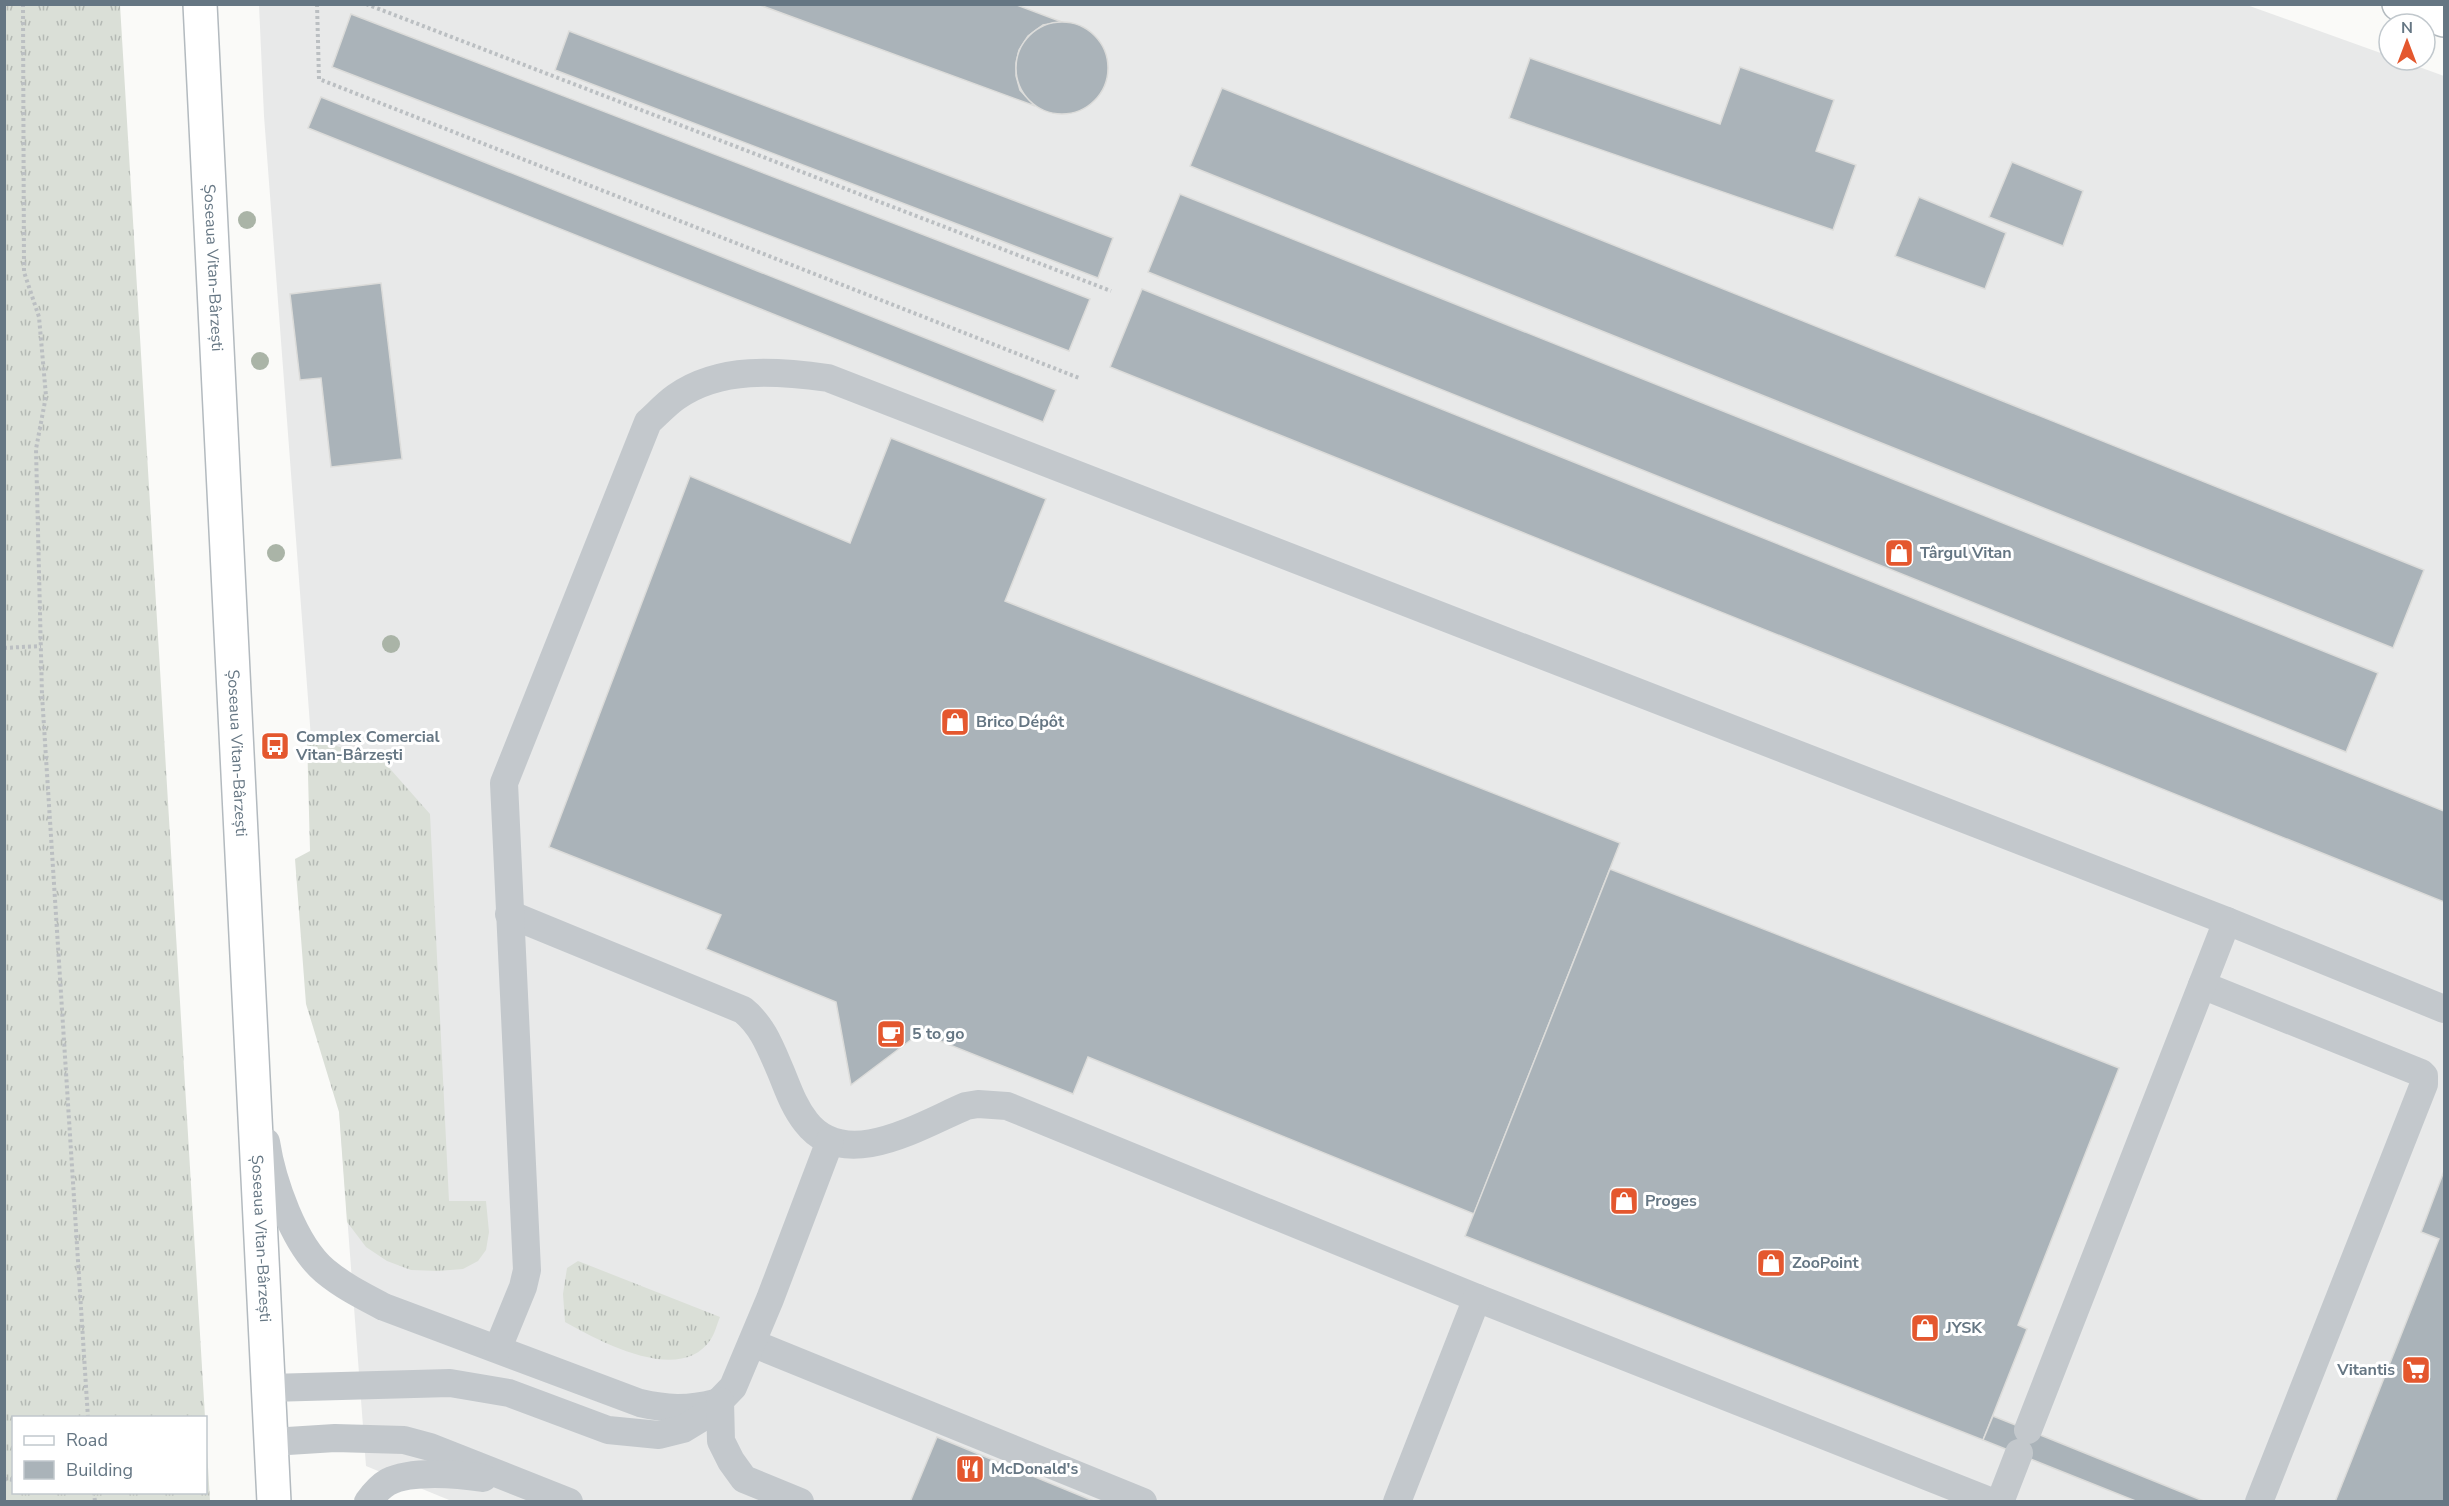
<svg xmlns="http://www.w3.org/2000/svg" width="2449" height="1506" viewBox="0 0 2449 1506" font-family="'Nunito Sans',sans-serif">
<defs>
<pattern id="grass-tufts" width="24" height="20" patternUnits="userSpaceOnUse" patternTransform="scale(1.5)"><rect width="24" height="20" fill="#dadfd7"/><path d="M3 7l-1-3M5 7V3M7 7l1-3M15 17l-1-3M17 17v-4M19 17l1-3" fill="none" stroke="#b4b9b4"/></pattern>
</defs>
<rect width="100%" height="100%" fill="#fafaf8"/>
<path fill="#e8e9e9" d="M 2244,4 L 2389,56 L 2389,60 L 2400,60 L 2444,76 L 2444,1501 L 454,1502 L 366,1466 L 264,116 L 259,5 Z"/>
<g fill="url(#grass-tufts)">
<path d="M 5,4 L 120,5 L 205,1417 L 14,1418 L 14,1492 L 206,1492 L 206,1433 L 210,1501 L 5,1501 Z"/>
<path d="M 307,736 L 384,762 L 430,814 L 449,1201 L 486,1201 L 489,1232 L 486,1250 L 478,1261 L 463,1269 L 438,1271 L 411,1270 L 387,1261 L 366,1247 L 347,1222 L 339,1112 L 306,1004 L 295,859 L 310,851 Z"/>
<path d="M 578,1261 L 720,1317 C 717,1324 715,1333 711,1339 C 681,1386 599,1341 565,1322 L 563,1294 L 567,1268 Z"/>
</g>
<g fill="#aab3b9" stroke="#dcdcda" stroke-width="1.5">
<path d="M 757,4 L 1014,4 L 1062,22 L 1043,25 L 1028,36 L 1019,50 L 1016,63 L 1016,76 L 1020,90 L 1035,106 Z"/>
<path d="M 351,14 L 1090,299 L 1069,351 L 332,67 Z"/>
<circle cx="1062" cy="68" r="46"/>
<path d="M 569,31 L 1113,238 L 1098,278 L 555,70 Z"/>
<path d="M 1530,58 L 1720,124 L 1740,67 L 1834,100 L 1816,151 L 1856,165 L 1833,230 L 1509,118 Z"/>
<path d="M 1222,88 L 2424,570 L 2393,648 L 1190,166 Z"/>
<path d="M 321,97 L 1056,390 L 1043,422 L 308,128 Z"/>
<path d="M 2012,162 L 2083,191 L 2063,246 L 1989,217 Z"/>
<path d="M 1180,194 L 2378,673 L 2346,752 L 1148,272 Z"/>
<path d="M 1919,197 L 2006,233 L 1985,289 L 1895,256 Z"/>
<path d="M 381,283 L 402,459 L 331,467 L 321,378 L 300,380 L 290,294 Z"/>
<path d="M 1142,289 L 2444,811 L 2444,902 L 1110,367 Z"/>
<path d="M 891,438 L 1046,499 L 1005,601 L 1620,843 L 1474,1214 L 1088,1057 L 1073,1094 L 920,1033 L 851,1085 L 836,1002 L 706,949 L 721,915 L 549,847 L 690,476 L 850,543 Z"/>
<path d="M 1610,869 L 2119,1068 L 2018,1325 L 2027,1329 L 1983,1440 L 1465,1236 Z"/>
<path d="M 2444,1171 L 2444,1502 L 2335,1502 L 2439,1239 L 2421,1232 Z"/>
<path d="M 1993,1416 L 2028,1430 L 2206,1502 L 2138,1502 L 1983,1440 Z"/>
<path d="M 937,1437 L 1096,1502 L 910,1502 Z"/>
</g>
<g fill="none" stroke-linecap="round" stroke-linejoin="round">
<g stroke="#b3babf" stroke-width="36">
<g id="secondary">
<path id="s1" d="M 200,4 L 274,1502"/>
<path d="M 2399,4 L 2444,20"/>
</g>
</g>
<g stroke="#bbbfc2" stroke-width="4" stroke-dasharray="3 3" stroke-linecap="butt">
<path d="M 23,4 L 24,272 L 39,317 L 46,396 L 36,449 L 42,695 L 88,1418"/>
<path d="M 317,4 L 319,79 L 1079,378"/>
<path d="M 366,4 L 1111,291"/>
<path d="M 4,648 L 41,646"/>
<path d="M 4,1479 L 14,1480"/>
<path d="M 94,1492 L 95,1502"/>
</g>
<g stroke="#c3c8cc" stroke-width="28">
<path d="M 509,914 L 743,1010 C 763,1026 771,1049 781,1072 C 788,1089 794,1107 806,1122 C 845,1173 921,1125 966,1106 L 978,1104 L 1007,1106 L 1477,1298 L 1992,1502"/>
<path d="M 2202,985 L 2421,1073 L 2424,1076 L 2424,1084 L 2259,1502"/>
<path d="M 266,1142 C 272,1181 294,1245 325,1271 C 343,1286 363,1296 384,1307 L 640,1403 C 666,1409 688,1410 715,1403"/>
<path d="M 752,1343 L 1143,1502"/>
<path d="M 498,1348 L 523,1287 L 527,1270 L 504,783 L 648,422 C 657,414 666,404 676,397 C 720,366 777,371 828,378 L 2227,921 L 2444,1009"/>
<path d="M 269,1388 L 450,1383 L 509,1393 L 608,1430 L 659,1435 L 683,1429 L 706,1415 L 733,1387 L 770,1299 L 830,1141"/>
<path d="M 720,1401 L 721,1441 L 731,1461 L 744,1479 L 800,1502"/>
<path d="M 2028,1430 L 2227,921"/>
<path d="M 272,1442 L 335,1438 L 404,1440 L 430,1447 L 569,1502"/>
<path d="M 368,1502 C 373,1495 381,1486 388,1482 C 411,1470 458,1474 483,1478"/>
<path d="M 1397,1502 L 1477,1298"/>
<path d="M 2000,1502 L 2019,1453"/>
</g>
<use href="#secondary" stroke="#fff" stroke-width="33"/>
</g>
<g fill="#aab4a7">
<circle cx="247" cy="220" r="9"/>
<circle cx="260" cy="361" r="9"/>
<circle cx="276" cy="553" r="9"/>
<circle cx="391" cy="644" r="9"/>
</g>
<defs>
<g id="shop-square" transform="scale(1.5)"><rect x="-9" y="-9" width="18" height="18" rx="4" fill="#e4572e" stroke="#fff"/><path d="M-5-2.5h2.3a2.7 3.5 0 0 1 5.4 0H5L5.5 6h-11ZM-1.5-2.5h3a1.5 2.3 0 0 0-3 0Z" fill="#fff"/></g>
<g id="bus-square" transform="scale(1.5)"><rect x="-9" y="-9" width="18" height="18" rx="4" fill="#e4572e" stroke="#fff"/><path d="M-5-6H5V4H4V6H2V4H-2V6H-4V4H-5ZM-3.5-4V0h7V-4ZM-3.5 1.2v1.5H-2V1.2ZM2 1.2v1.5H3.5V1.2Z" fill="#fff"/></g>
<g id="cafe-square" transform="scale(1.5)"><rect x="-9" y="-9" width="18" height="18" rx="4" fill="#e4572e" stroke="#fff"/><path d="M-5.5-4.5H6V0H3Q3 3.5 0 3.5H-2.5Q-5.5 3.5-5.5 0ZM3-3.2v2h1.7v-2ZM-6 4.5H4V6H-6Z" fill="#fff"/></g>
<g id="supermarket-square" transform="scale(1.5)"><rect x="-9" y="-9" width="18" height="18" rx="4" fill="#e4572e" stroke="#fff"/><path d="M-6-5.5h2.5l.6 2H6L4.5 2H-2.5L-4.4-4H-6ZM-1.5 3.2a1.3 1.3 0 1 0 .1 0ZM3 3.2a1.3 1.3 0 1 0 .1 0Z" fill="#fff"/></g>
<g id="restaurant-square" transform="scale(1.5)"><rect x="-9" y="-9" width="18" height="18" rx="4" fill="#e4572e" stroke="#fff"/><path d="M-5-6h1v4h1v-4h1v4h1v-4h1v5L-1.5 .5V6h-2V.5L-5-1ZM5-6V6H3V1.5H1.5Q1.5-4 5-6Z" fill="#fff"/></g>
</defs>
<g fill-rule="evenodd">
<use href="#shop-square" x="1899" y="553"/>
<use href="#shop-square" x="955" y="722"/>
<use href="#bus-square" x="275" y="746"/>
<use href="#cafe-square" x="891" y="1034"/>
<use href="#shop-square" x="1624" y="1201"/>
<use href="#shop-square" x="1771" y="1263"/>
<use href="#shop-square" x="1925" y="1328"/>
<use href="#supermarket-square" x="2416" y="1370"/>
<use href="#restaurant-square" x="970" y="1469"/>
</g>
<g text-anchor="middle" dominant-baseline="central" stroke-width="6" stroke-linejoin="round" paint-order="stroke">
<g font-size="16" fill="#657683" stroke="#fff">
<text stroke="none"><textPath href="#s1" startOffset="264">Șoseaua Vitan-Bârzești</textPath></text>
<text stroke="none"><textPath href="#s1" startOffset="750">Șoseaua Vitan-Bârzești</textPath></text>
<text stroke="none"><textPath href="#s1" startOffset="1236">Șoseaua Vitan-Bârzești</textPath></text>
</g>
<g font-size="16" font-weight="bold" fill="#657683" stroke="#fff" text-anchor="start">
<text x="1920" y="553">Târgul Vitan</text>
<text x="976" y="722">Brico Dépôt</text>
<text x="296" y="737">Complex Comercial<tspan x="296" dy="18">Vitan-Bârzești</tspan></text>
<text x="912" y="1034">5 to go</text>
<text x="1645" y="1201">Proges</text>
<text x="1792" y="1263">ZooPoint</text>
<text x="1946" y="1328">JYSK</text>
<text x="2395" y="1370" text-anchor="end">Vitantis</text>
<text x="991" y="1469">McDonald's</text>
</g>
</g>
<rect width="2449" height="1506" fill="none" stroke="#657683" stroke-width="12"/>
<rect x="12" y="1416" width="195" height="78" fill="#ffffff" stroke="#c1c8cd" stroke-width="1.5"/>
<rect x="24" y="1436" width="30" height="9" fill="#ffffff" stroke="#c1c8cd" stroke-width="1.5"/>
<text x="66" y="1446" font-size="18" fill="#657683">Road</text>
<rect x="24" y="1461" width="30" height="18" fill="#aab3b9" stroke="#c1c8cd" stroke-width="1.5"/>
<text x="66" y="1476" font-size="18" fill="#657683">Building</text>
<g transform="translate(2407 42)"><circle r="28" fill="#ffffff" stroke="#c1c8cd" stroke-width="1.5"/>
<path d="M0-4.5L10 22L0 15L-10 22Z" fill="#e4572e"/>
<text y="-9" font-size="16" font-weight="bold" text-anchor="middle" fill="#657683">N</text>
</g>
</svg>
